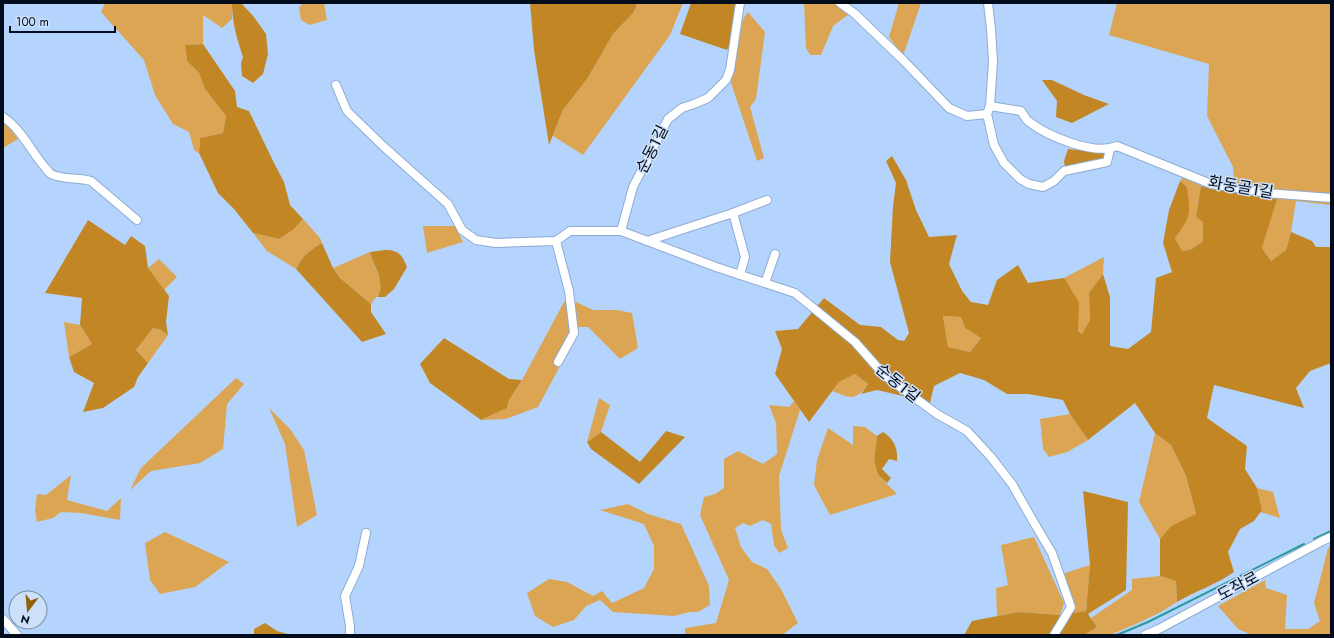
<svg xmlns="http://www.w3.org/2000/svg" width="1334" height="638" viewBox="0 0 1334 638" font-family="Jost,'Noto Sans KR',sans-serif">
<rect width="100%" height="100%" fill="#b4d4fd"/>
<g fill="#dca553">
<path d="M 105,3 L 232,3 L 232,19 L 222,28 L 203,15 L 203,44 L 185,45 L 187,61 L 199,73 L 205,89 L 226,116 L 223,133 L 200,138 L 199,153 L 194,150 L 189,132 L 173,124 L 155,95 L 144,60 L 101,12 Z"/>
<path d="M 304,3 L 324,3 L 327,20 L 309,25 L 301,20 L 299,7 Z"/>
<path d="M 637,3 L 683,3 L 670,35 L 583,155 L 553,136 L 563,110 L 587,79 L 613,34 L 634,12 Z"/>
<path d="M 804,3 L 833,3 L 849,14 L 833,26 L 821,55 L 810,55 L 806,48 Z"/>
<path d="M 899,3 L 921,3 L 903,56 L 889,37 Z"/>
<path d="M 1117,3 L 1331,3 L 1331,205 L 1296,201 L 1291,232 L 1286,250 L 1271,261 L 1262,248 L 1276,199 L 1235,193 L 1233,167 L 1207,116 L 1209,64 L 1109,35 Z"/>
<path d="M 748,12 L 765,32 L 756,99 L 750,107 L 764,158 L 757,161 L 731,83 L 743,19 Z"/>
<path d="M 3,122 L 7,124 L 18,139 L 3,148 Z"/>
<path d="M 1184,176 L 1201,186 L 1196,217 L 1203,222 L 1203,241 L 1192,249 L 1182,251 L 1175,238 L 1185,224 L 1187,187 L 1180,181 Z"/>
<path d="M 303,219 L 320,238 L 322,243 C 310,250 302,256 296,269 L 267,251 L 253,233 L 279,239 L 293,230 Z"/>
<path d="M 423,226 L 455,226 L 463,242 L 427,253 Z"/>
<path d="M 370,252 L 381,283 L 380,292 L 371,304 L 340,278 L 333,268 Z"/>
<path d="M 1104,257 L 1103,274 L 1089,293 L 1090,320 L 1083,334 L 1078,331 L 1064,278 Z"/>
<path d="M 159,259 L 177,277 L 164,290 L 148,268 Z"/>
<path d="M 564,302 L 576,302 L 593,310 L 617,310 L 632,313 L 638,348 L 620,359 L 588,327 L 578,327 L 559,368 L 538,407 L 506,419 L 481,420 L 507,408 L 509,400 L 522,380 Z"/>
<path d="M 943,316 L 961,317 L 965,328 L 981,338 L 970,352 L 948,347 Z"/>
<path d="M 64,322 L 80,325 L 92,344 L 69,357 Z"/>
<path d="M 153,328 L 161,330 L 168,335 L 148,363 L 136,350 Z"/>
<path d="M 855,374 L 868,384 C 855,402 851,398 832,391 L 839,382 Z"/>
<path d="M 236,378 L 244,384 L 227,404 L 223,449 L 200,463 L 151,471 L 130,490 L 141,468 Z"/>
<path d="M 599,398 L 610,405 L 601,432 L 587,442 Z"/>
<path d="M 794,401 L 800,410 L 779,476 L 781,530 L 788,548 L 779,553 L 774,545 L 771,524 L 763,520 L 750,526 L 743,523 L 735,528 L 741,547 L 752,562 L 767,569 L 781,589 L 798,623 L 782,635 L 685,635 L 685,628 L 716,623 L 729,580 L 700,515 L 704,497 L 715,494 L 724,488 L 724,459 L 738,451 L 763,464 L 777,454 L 776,423 L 769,405 L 789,407 Z"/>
<path d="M 269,408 L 290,429 L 304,450 L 317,515 L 297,527 L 285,444 Z"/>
<path d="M 1070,414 L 1088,440 L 1067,452 L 1049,457 L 1043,449 L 1040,419 Z"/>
<path d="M 853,426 L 865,427 L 877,436 L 874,460 L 878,475 L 897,494 L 830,515 L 814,485 L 817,460 L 828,428 L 853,445 Z"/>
<path d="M 1155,433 L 1171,445 L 1186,476 L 1196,515 L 1171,526 L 1160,539 L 1139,502 Z"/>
<path d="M 71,475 L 67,500 L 107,511 L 121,498 L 120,520 L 81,513 L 61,512 L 53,518 L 37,522 L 35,510 L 37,494 L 46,495 Z"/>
<path d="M 1257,488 L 1273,492 L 1280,518 L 1260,512 L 1262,510 Z"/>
<path d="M 628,504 L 648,514 L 681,524 L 709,586 L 710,605 L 698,612 L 690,612 L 674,616 L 613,612 L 600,600 L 586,606 L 574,620 L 553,627 L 535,616 L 527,593 L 549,579 L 567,582 L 593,596 L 602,591 L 612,603 L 644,588 L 654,569 L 654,546 L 644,524 L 600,510 Z"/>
<path d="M 165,532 L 229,562 L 195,587 L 160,594 L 150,580 L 145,543 Z"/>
<path d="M 1034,537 L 1064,603 L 1060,615 L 1018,612 L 997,616 L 996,588 L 1008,585 L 1001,545 Z"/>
<path d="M 1331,546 L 1331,635 L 1252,635 L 1238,629 L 1218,606 L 1265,580 L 1266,588 L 1287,595 L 1285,629 L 1308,629 L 1320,621 L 1314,603 L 1328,548 Z"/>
<path d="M 1090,565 L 1086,611 L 1073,613 L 1065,573 Z"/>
<path d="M 1160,576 L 1176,581 L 1177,602 L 1161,612 L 1136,624 L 1110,635 L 1084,635 L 1097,627 L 1091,618 L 1132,590 L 1132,579 Z"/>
</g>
<g fill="#c28724" fill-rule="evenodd">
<path d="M 232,3 L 241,3 L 254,17 L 266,34 L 268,54 L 263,74 L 253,83 L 242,76 L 241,63 L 243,57 C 237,39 232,22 232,3 Z"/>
<path d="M 530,3 L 637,3 L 634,12 L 613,34 L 587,79 L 563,110 L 549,145 L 534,50 Z"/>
<path d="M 691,3 L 736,3 L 730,45 L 727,50 L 680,34 Z"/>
<path d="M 203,44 L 235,91 L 237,107 L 249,111 L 274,163 L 284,182 L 290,205 L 303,219 L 293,230 L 279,239 L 253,233 L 234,209 L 218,193 L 199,153 L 200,138 L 223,133 L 226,116 L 205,89 L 199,73 L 187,61 L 185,45 Z"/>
<path d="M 1042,80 L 1052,80 L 1084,95 L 1109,104 L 1072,123 L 1056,117 L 1057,101 Z"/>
<path d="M 1068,149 L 1107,153 L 1101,168 L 1066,174 L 1064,161 Z"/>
<path d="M 892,156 L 906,180 L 916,210 L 929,237 L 957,235 L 949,264 L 962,291 L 971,302 L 988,305 L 997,280 L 1018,265 L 1028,283 L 1064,278 L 1079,302 L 1078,331 L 1082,334 L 1090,320 L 1089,293 L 1103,274 L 1110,297 L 1110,346 L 1128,349 L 1151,332 L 1156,278 L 1172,272 L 1163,243 L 1169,210 L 1180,181 L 1187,187 C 1190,213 1192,216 1175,238 L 1182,251 L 1192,249 L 1203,241 L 1203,222 L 1196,217 L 1201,186 L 1235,193 L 1277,199 L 1262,248 L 1271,261 L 1286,250 L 1291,232 L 1312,241 L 1316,247 L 1331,247 L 1331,363 L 1310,371 L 1296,388 L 1304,408 L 1214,385 L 1207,418 L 1247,446 L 1245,469 L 1257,488 L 1262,510 L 1254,521 L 1240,529 L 1228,552 L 1234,572 C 1217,584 1196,591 1177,602 L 1176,581 L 1160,576 L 1160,539 L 1171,526 L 1196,514 L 1186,476 L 1171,445 L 1155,433 L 1135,403 L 1088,440 L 1070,414 L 1063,400 L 1028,394 L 1007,394 L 984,380 L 960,373 L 934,386 L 930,403 L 926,410 L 903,396 L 877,390 L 861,394 L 868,384 L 855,374 L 839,382 L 809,422 L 775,374 L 782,349 L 775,331 L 798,329 L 824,298 L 860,325 L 881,327 L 898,340 L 904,341 L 909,333 L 890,262 L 893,206 L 896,183 L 886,161 ZM 943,316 L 961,317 L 965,328 L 981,338 L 970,352 L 948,347 Z"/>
<path d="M 88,220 L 125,245 L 131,236 L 145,246 L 148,268 L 169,296 L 166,322 L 168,335 L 161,330 L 153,328 L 136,350 L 148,363 L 138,377 L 134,387 L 103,408 L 83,412 L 94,383 L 74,372 L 69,357 L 92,344 L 80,325 L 82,298 L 45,293 Z"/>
<path d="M 322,243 L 333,268 L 340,278 L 371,304 L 371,312 L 386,334 L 362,342 L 296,269 C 302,256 310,250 322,243 Z"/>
<path d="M 385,250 C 399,250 402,255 407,267 L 394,289 L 385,297 L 377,297 C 387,284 373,265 370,252 Z"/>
<path d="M 444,338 L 509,379 L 522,380 L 509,400 L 507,408 L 481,420 L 430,383 L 420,364 Z"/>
<path d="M 666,431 L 685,437 L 639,484 L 591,449 L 587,442 L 601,432 L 640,462 Z"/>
<path d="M 883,432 C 894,439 898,448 897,461 L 889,459 L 882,469 L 891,478 L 887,483 L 878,475 L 874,460 L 877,436 Z"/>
<path d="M 1083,491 L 1128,502 L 1126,590 L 1088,614 L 1097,627 L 1084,635 L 964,635 L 972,621 L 1018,612 L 1060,615 L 1086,611 L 1090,565 Z"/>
<path d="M 265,623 L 277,631 L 291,635 L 254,635 L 254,629 Z"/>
</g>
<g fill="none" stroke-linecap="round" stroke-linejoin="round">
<g stroke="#299a9a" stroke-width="2">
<path d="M 1314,539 L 1331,531"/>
<path d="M 1117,635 L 1148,622 L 1304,544"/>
</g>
<g stroke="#8dacd3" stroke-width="10">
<g id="street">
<path d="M 840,3 L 854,13 L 903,60 L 949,108 L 967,116 L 987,114"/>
<path d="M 988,3 L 991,29 L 993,62 L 990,106 L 987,114 L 994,145 L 1004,163 L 1020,179 L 1029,184 L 1043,187 L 1054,181 L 1064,171 L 1107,162 L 1110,149"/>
<path d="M 336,85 L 347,111 L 383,146 L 448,204 L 462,230 L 476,240 L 496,243 L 556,241"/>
<path d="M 990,106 L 1021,111 C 1023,114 1025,118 1028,121 C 1047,136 1094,156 1117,146 L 1211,184 L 1268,193 L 1331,198"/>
<path d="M 3,117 C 20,128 30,149 43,165 C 45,167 48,172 51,174 C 63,180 78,177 91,181 L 137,220"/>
<path d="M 733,213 L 745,257 L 740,275"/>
<path d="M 621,231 L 633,187 L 668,119 L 682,108 L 694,104 L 708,98 L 726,80 L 730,70 L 740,3"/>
<path d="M 647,241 L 733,213 L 767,200"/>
<path d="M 765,283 L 775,254"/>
<path d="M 558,362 L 574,333 L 569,291 L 556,241 L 570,231 L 621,231 L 716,267 L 795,293 L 855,342 L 885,376 L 937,414 L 967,431 L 991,457 L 1012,484 L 1033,521 L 1052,553 L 1071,607 L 1054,635"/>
<path d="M 3,619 L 17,635"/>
<path d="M 350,635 L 350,626 L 345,596 L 359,566 L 366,533"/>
<path d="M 1145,635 L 1159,629 L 1322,541 L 1331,537"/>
</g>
</g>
<use href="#street" stroke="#fff" stroke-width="8"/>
</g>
<g text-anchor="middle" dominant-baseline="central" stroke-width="3" stroke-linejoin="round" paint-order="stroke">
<g font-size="16" fill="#030c1a" stroke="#cde0f9">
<text transform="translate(652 149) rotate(-63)">순동1길</text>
<text transform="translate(1241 187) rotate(10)">화동골1길</text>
<text transform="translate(898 383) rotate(39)">순동1길</text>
<text transform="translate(1238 586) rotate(-28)">도작로</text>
</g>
</g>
<rect width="1334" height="638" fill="none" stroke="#030c1a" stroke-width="8"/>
<g transform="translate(28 610) rotate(196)"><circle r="19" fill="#cde0f9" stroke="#7c8ba0"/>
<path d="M0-3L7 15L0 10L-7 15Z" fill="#90610c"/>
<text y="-6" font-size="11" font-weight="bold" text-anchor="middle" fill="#030c1a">N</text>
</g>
<path d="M10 26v6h105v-6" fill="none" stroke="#030c1a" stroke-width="2"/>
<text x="16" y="26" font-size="12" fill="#030c1a" stroke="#cde0f9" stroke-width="3" paint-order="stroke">100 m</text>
</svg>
